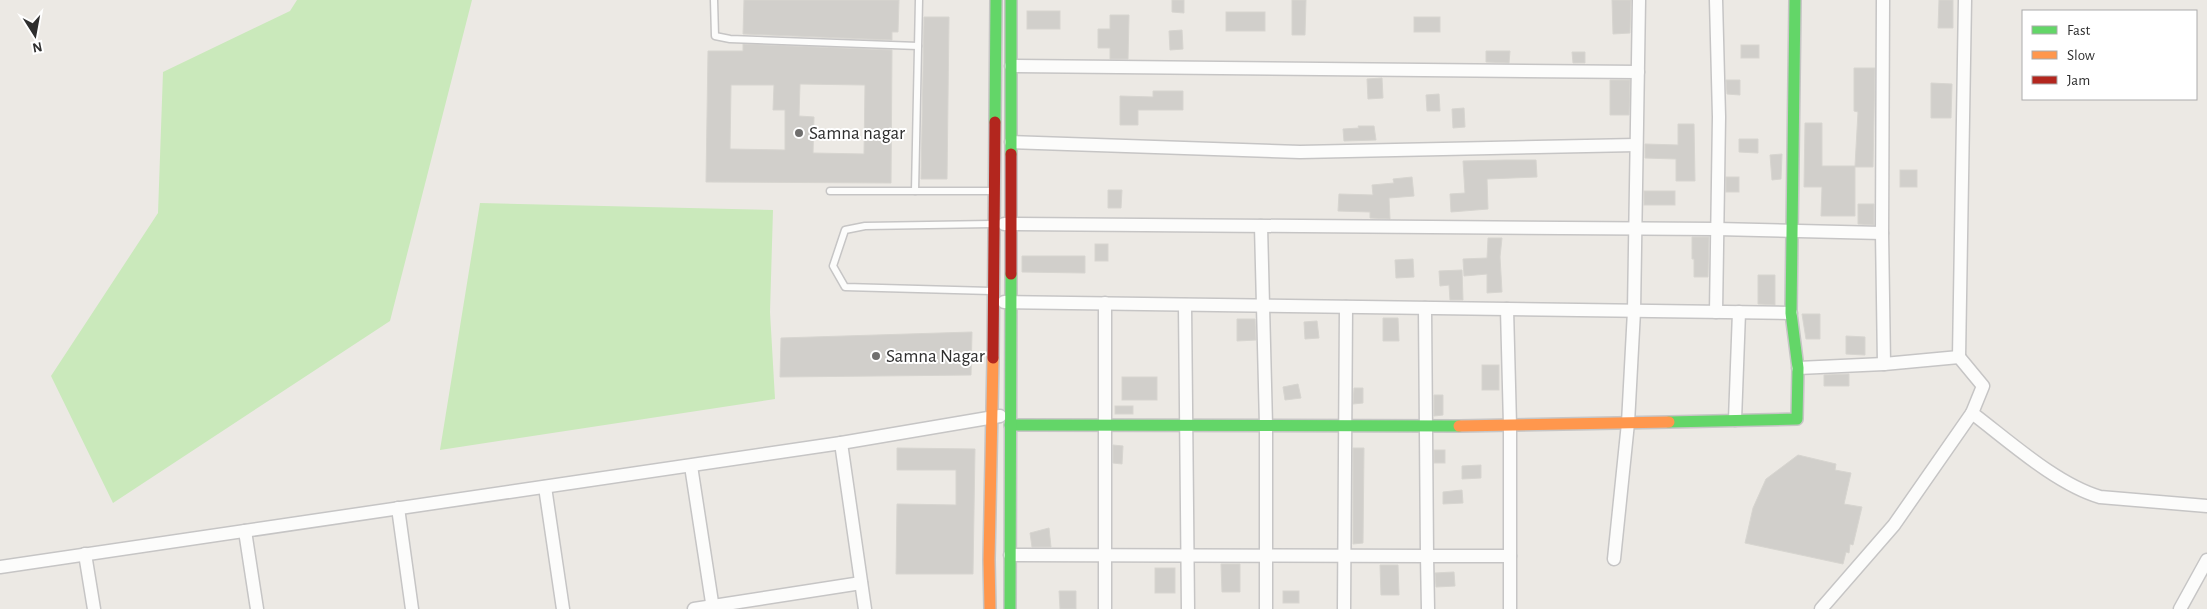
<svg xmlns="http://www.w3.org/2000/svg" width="2207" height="609" viewBox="0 0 2207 609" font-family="'Alegreya Sans',sans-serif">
<rect width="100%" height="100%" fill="#ece9e4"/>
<g fill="#cae9bb">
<path d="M 297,0 L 472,0 L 390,321 L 113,503 L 51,376 L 158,213 L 163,72 L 290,11 Z"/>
<path d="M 480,203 L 773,210 L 770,312 L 775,399 L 440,450 Z"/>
</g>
<g fill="#d1cfcb" stroke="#d7d5d0" fill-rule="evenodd">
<path d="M 744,0 L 899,0 L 898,32 L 892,32 L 892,40 L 743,34 Z"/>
<path d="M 1172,0 L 1184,0 L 1184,13 L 1172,12 Z"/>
<path d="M 1292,0 L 1306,0 L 1305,35 L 1292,35 Z"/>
<path d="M 1612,0 L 1631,0 L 1630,33 L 1613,34 Z"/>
<path d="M 1939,0 L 1953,0 L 1953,28 L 1938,28 Z"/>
<rect x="1027" y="11" width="33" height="18"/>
<rect x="1226" y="12" width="39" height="19"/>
<path d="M 1110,15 L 1129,15 L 1128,59 L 1110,59 L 1110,48 L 1098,48 L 1098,29 L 1110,29 Z"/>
<path d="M 924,17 L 949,17 L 947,179 L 921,179 Z"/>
<rect x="1414" y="17" width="26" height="15"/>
<path d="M 1182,30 L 1183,49 L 1170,50 L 1169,31 Z"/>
<path d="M 743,44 L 892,50 L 891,183 L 706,182 L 708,51 L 743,51 ZM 800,84 L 865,85 L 864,154 L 813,153 L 814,117 L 799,116 ZM 731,85 L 774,85 L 773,110 L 785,110 L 785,150 L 730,149 Z"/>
<rect x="1741" y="45" width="18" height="13"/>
<path d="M 1486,51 L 1510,51 L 1509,63 L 1486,62 Z"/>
<path d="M 1572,52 L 1585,52 L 1585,63 L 1573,63 Z"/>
<path d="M 1854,68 L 1875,68 L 1873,167 L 1855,167 L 1855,216 L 1821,216 L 1822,187 L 1804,187 L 1805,123 L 1822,123 L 1822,166 L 1855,166 L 1858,112 L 1854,111 Z"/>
<path d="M 1382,78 L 1383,98 L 1368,99 L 1367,79 Z"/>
<path d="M 1610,80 L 1630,80 L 1629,115 L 1610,115 Z"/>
<path d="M 1726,80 L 1740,80 L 1740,95 L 1727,94 Z"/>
<path d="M 1931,83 L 1952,84 L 1951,118 L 1931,118 Z"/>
<path d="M 1153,91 L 1183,91 L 1183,110 L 1138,110 L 1138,125 L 1120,125 L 1120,96 L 1153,97 Z"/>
<path d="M 1439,94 L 1440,111 L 1427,111 L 1426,95 Z"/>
<path d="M 1464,108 L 1465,127 L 1453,128 L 1452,109 Z"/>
<path d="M 1678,124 L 1694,124 L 1695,181 L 1676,181 L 1676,159 L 1645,158 L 1645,144 L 1678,145 Z"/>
<path d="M 1358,126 L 1374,126 L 1376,140 L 1344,141 L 1343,129 L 1359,128 Z"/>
<path d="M 1739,139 L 1758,139 L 1758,153 L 1739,152 Z"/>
<path d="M 1782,154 L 1781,179 L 1772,180 L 1770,155 Z"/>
<path d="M 1506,160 L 1536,160 L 1537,177 L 1487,179 L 1488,209 L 1451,212 L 1450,194 L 1465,193 L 1463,161 Z"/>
<rect x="1900" y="170" width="17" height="17"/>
<path d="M 1412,177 L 1414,196 L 1389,198 L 1390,219 L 1370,218 L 1370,212 L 1338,211 L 1339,194 L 1373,195 L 1372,185 L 1394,183 L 1393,179 Z"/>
<rect x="1726" y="177" width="13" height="15"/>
<path d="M 1108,190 L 1122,190 L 1121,208 L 1108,208 Z"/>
<rect x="1644" y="191" width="31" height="14"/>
<path d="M 1858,204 L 1874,204 L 1874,225 L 1858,224 Z"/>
<path d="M 1692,237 L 1709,237 L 1708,277 L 1694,277 L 1694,259 L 1692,259 Z"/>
<path d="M 1488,238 L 1502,238 L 1500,257 L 1502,292 L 1487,293 L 1487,274 L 1464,276 L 1463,259 L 1487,258 Z"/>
<rect x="1095" y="244" width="13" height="17"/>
<path d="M 1022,256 L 1085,256 L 1085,273 L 1022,272 Z"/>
<path d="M 1413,259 L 1414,277 L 1396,278 L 1395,260 Z"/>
<path d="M 1462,270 L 1463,300 L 1450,300 L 1449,285 L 1440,286 L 1439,271 Z"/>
<path d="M 1758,275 L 1775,275 L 1775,305 L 1758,304 Z"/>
<path d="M 1802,314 L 1820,314 L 1820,339 L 1806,339 Z"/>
<path d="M 1383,318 L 1398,318 L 1399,341 L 1383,341 Z"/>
<path d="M 1237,319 L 1255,319 L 1256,340 L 1237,341 Z"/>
<path d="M 1317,321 L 1319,338 L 1305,339 L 1304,322 Z"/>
<path d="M 972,332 L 971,375 L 780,377 L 781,338 Z"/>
<path d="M 1846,336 L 1865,337 L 1865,355 L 1846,354 Z"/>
<rect x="1482" y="365" width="17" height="25"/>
<path d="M 1849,374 L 1849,386 L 1824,386 L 1824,375 Z"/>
<rect x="1122" y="377" width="35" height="23"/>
<path d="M 1298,384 L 1301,398 L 1285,400 L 1283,387 Z"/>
<path d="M 1354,388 L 1363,388 L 1363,403 L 1353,404 Z"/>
<path d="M 1434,395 L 1443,395 L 1443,415 L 1434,416 Z"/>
<rect x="1115" y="406" width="18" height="8"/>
<path d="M 1113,445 L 1123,446 L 1122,464 L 1113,463 Z"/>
<path d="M 897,448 L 975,449 L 973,574 L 896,574 L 897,504 L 956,505 L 956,470 L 897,470 Z"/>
<path d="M 1353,448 L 1364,448 L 1363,543 L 1353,544 Z"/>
<rect x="1434" y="450" width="11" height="13"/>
<path d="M 1798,455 L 1836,464 L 1835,470 L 1851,473 L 1844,504 L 1862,507 L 1853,545 L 1850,544 L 1849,553 L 1846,552 L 1843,564 L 1745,543 L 1753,508 L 1766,479 Z"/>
<path d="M 1481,465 L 1481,478 L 1462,479 L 1462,466 Z"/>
<path d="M 1462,490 L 1463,503 L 1443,504 L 1443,492 Z"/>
<path d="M 1049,528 L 1051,547 L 1032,547 L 1030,533 Z"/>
<path d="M 1221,564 L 1240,564 L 1240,592 L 1222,592 Z"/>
<path d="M 1380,565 L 1398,565 L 1399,595 L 1381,595 Z"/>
<rect x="1155" y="568" width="20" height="25"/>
<path d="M 1454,572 L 1455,586 L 1436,587 L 1435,573 Z"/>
<path d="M 1059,591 L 1076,591 L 1076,609 L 1060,609 Z"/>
<rect x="1283" y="591" width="16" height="12"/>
</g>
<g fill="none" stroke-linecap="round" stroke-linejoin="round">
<g stroke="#c6c5c5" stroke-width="9">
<g id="lane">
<path d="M 714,0 L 715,36 L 730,39 L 918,46"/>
<path d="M 830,191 L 994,191"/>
<path d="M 915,191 L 919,0"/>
<path d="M 991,291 L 845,287 L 833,266 L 845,230 L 865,226 L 991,224"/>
</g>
</g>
<g stroke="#c6c5c5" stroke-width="15">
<g id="street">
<path d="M 1716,0 L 1719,117 L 1716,312"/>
<path d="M 1883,0 L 1882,233 L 1884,364"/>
<path d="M 1011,66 L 1638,72"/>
<path d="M 1011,142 L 1300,152 L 1636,145"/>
<path d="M 1004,224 L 1717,229 L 1882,233"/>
<path d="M 1261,226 L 1266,425 L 1266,609"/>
<path d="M 1004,302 L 1791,313"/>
<path d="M 1105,303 L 1105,609"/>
<path d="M 1185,305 L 1188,609"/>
<path d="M 1425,308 L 1427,556 L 1510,556"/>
<path d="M 1507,309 L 1510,425 L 1510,609"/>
<path d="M 1959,357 L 1983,386 L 1972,413"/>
<path d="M 1798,368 L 1884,364 L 1959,357 L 1965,0"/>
<path d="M 1735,420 L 1739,312"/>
<path d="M 841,443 L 865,609"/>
<path d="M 691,466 L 713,609"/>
<path d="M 545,487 L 563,609"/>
<path d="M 398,508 L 412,609"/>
<path d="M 245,531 L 257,609"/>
<path d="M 85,554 L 94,609"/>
<path d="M 1010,555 L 1427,556 L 1428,609"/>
<path d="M 1614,559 L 1628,423 L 1634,311 L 1639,0"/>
<path d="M 0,567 L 841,443 L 1000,416"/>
<path d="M 694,609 L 861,583"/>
<path d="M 1344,609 L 1346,307"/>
<path d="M 1821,609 L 1894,525 L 1972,413 C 2009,441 2056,484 2100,497 L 2207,506"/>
<path d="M 2180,609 L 2207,560"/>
</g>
</g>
<g stroke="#c6c5c5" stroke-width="14">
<g id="fast">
<path d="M 995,122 L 996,0"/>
<path d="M 1011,154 L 1011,0"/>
<path d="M 1669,422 L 1797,419 L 1798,368 L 1791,313 L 1795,0"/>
<path d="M 1010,425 L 1459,426"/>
<path d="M 1010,609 L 1011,274"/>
</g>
</g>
<g stroke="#c6c5c5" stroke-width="14">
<g id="slow">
<path d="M 1459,426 L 1669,422"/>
<path d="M 990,609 L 989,560 L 993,358"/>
</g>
</g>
<g stroke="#c6c5c5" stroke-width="14">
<g id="jam">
<path d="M 1011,274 L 1011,154"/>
<path d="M 993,358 L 995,122"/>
</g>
</g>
<use href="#lane" stroke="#fcfcfb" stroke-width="6"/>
<use href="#street" stroke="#fcfcfb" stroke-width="12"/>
<use href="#fast" stroke="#63d668" stroke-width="11"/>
<use href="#slow" stroke="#ff974d" stroke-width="11"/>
<use href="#jam" stroke="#b3261e" stroke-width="11"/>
</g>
<g fill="#706f6e" stroke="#fff" stroke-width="2">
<circle cx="799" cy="133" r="5"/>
<circle cx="876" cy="356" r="5"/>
</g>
<g text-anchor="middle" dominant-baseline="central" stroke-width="4" stroke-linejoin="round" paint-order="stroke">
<g font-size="19" fill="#2e2e2e" stroke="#fff" text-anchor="start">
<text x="809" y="133">Samna nagar</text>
<text x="886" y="356">Samna Nagar</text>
</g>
</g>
<rect x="2022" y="10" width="175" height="90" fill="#ffffff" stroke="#ababab"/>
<rect x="2032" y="26" width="25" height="8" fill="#63d668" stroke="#ababab"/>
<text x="2067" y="35" font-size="15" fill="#2e2e2e">Fast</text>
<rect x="2032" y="51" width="25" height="8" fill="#ff974d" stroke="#ababab"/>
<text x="2067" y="60" font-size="15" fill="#2e2e2e">Slow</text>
<rect x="2032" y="76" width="25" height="8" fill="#b3261e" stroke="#ababab"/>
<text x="2067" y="85" font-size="15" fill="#2e2e2e">Jam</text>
<g transform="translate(35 35) rotate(169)" stroke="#ffffff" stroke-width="4" paint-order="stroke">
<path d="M0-4L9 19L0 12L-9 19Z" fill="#2e2e2e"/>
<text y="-8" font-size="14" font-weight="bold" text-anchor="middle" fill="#2e2e2e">N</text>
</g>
</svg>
